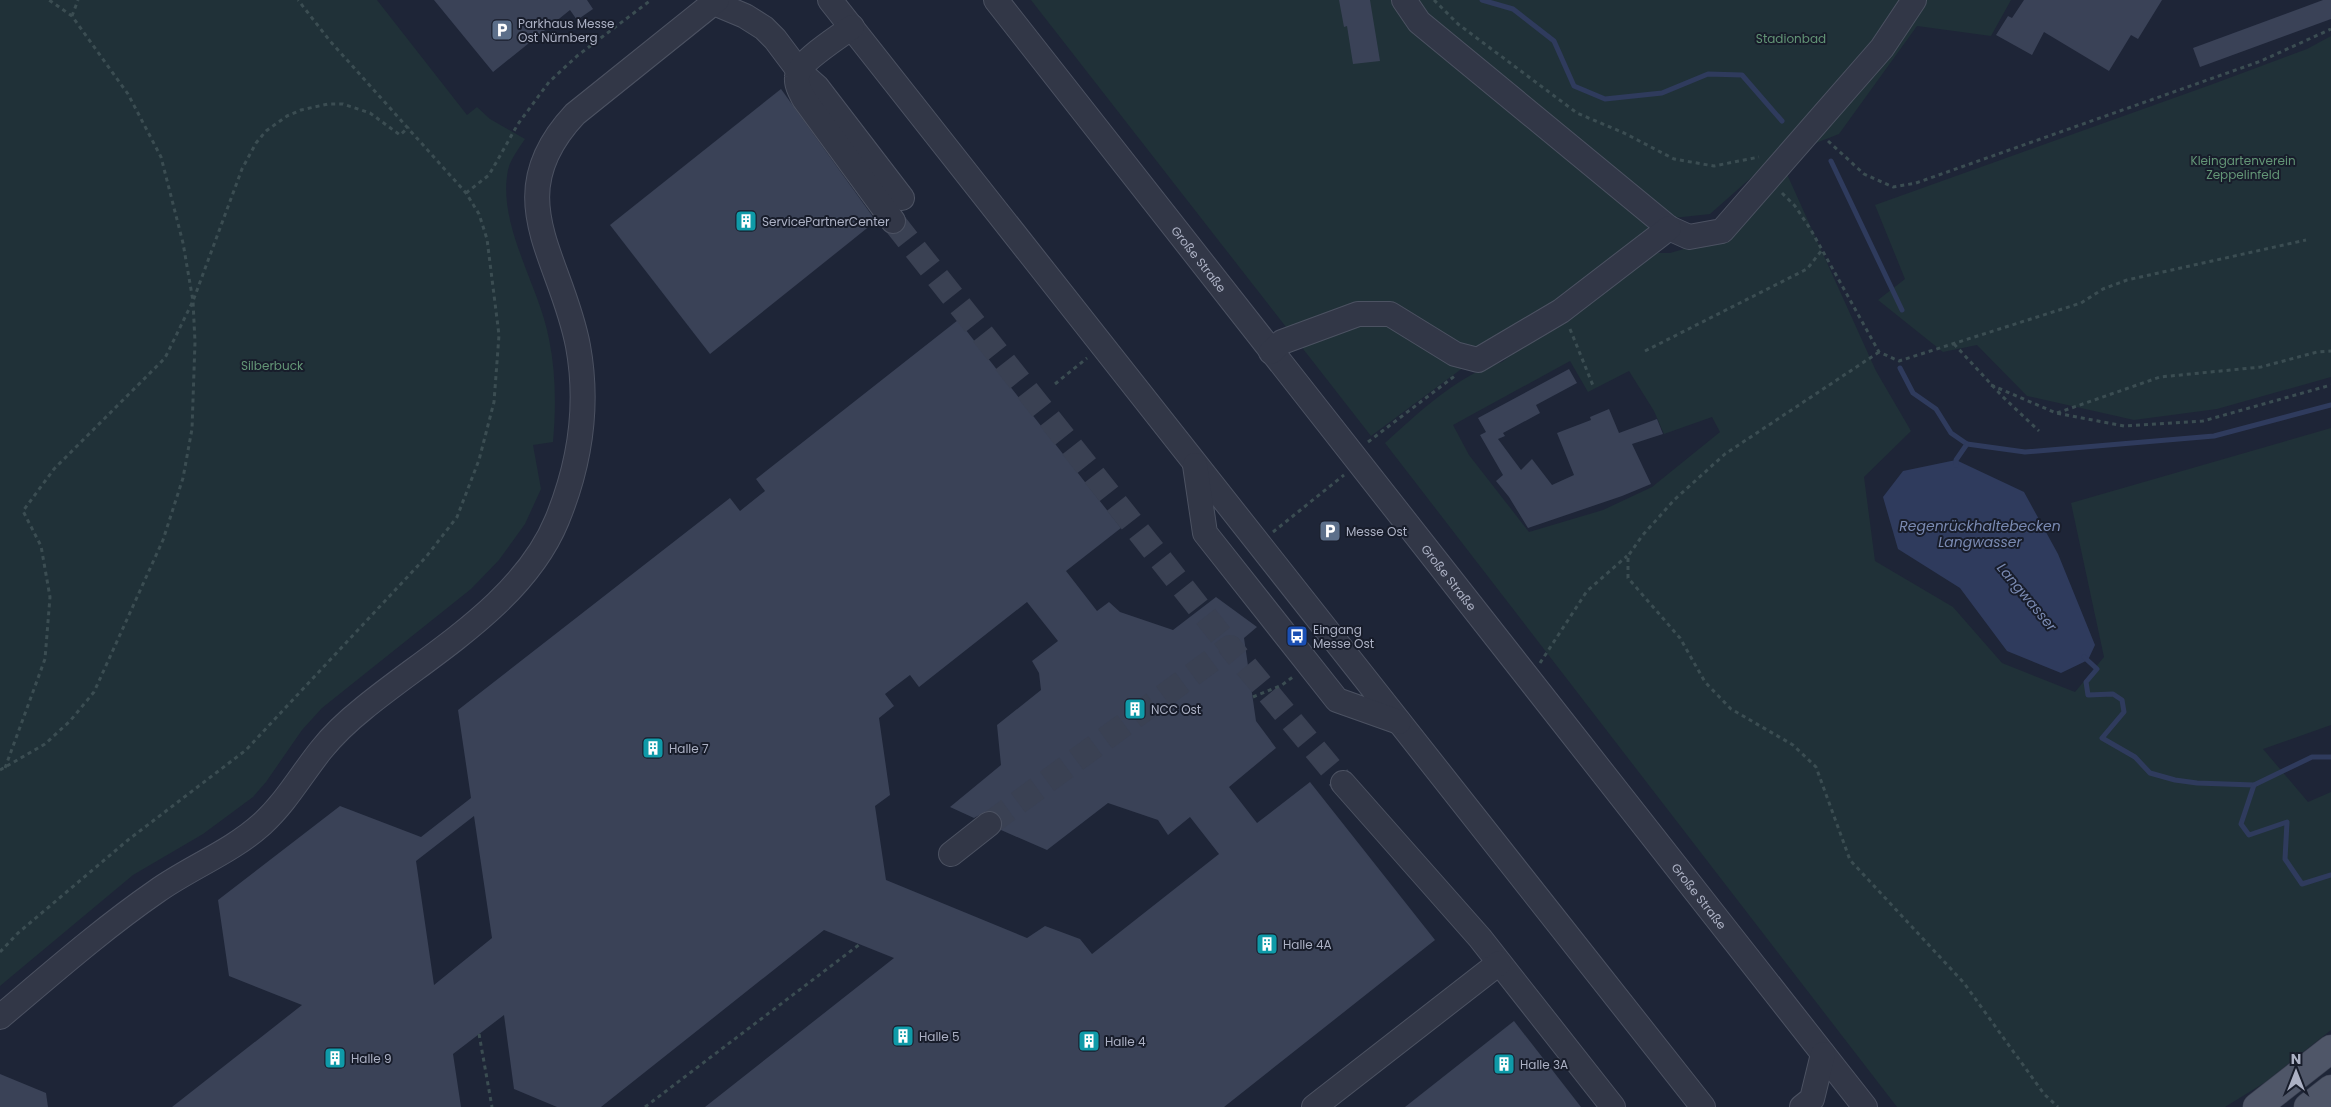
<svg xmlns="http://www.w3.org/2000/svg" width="2331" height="1107" viewBox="0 0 2331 1107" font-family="Poppins,sans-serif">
<rect width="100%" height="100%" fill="#1e2537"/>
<g fill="#203138" fill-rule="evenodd">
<path d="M 0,0 L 377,0 L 467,115 L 477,107 L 490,119 L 525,139 C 519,148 510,160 508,170 C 497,225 539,285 549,339 C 556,373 556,408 553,442 L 533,445 L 541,489 L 525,524 L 499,560 L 471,589 L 322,708 L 302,730 L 266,782 L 253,797 L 203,834 L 133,875 L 0,986 Z"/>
<path d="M 1031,0 L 2011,0 L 1991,36 L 1917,26 L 1839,134 L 1770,161 L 1710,214 L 1673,218 L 1526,321 L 1371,436 Z"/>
<path d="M 2331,36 L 2331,377 L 2217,409 L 2134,420 L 2027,396 L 1977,345 L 1943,352 L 1878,300 L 1905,279 L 1875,205 L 2213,84 L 2307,49 Z"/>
<path d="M 1786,172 L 1876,371 L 1911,431 L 1864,477 L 1875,561 L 1953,607 L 2002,663 L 2075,692 L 2104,657 L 2071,503 L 2331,428 L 2331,725 L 2263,749 L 2308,802 L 2331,792 L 2331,1030 L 2264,1083 L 2225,1107 L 1897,1107 L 1385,443 C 1418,413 1459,374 1502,362 L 1631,267 L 1657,253 L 1670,253 L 1725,237 ZM 1570,361 L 1588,392 L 1629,371 L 1654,411 L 1664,434 L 1712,417 L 1720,432 L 1652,487 L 1603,510 L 1529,532 L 1469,455 L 1453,425 Z"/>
</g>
<path fill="#2f3b5d" d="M 1956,460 L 2024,492 L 2058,554 L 2095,645 L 2088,660 L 2061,673 L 2007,651 L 1960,588 L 1898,549 L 1883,497 L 1903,471 Z"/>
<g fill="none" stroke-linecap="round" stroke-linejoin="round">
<g stroke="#2f3b5d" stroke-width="5">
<path d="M 1482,0 L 1513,9 L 1554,41 L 1574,86 L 1605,99 L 1662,93 L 1708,74 L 1742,75 L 1782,121"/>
<path d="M 1831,161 L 1902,310"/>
<path d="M 1900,368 L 1913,393 L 1936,409 L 1951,433 L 1967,444 L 1956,460 L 1956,465"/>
<path d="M 1967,444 L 2025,452 L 2214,436 L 2331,405"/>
<path d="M 2084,657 L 2097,669 L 2086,682 L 2088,695 L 2113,694 L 2122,700 L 2124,712 L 2102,738 L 2135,757 L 2150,773 L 2175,780 L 2197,783 L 2254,785 L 2312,757 L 2331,757"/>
<path d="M 2254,785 L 2241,824 L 2249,835 L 2287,822 L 2285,859 L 2302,884 L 2331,875"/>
</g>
</g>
<g fill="#3a4257" fill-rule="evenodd">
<path d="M 434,0 L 587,0 L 593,9 L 577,20 L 570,10 L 493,72 Z"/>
<path d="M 1339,0 L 1370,0 L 1380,61 L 1353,64 L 1347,26 L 1344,27 Z"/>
<path d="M 2024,0 L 2162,0 L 2138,39 L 2131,35 L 2109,71 L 2044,32 L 2032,55 L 1996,35 L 2008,16 L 2012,18 Z"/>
<path d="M 2323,0 L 2331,0 L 2331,19 L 2200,67 L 2193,48 Z"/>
<path d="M 781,89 L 876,221 L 710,354 L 610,225 Z"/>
<path d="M 958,320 L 1121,528 L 1066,571 L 1097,611 L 1109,602 L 1120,612 L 1173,630 L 1216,597 L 1257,627 L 1244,638 L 1256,721 L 1276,748 L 1229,787 L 1257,823 L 1310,782 L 1435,940 L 1224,1107 L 705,1107 L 894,958 L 824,930 L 601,1107 L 557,1107 L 514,1089 L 504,1015 L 453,1054 L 461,1107 L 172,1107 L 302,1005 L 229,976 L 218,900 L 340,806 L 421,837 L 471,798 L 458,710 L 730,498 L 740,511 L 765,491 L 756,479 ZM 1027,602 L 1058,641 L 1032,661 L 1039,673 L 1041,690 L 997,725 L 1001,765 L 950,807 L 974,818 L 987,811 L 995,811 L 1002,822 L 1001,830 L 1047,850 L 1108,803 L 1158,820 L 1168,835 L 1190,817 L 1219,854 L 1092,954 L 1080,939 L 1045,926 L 1027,938 L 886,880 L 875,806 L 890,795 L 879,718 L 894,706 L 885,694 L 910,675 L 919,687 ZM 474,816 L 492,938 L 434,985 L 416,861 Z"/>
<path d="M 1569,369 L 1577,383 L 1536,405 L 1540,413 L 1503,433 L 1505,436 L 1498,439 L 1521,470 L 1532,459 L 1552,485 L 1574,475 L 1557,433 L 1591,420 L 1590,417 L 1609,409 L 1619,433 L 1657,419 L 1663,434 L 1632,444 L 1651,484 L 1622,496 L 1528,528 L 1509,497 L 1496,481 L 1503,475 L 1480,435 L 1486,432 L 1478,418 Z"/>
<path d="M 1514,1021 L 1581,1107 L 1405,1107 Z"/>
<path d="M 0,1074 L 46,1093 L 48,1107 L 0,1107 Z"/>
</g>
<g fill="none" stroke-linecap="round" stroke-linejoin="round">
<g stroke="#3a4153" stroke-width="24" stroke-dasharray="24 12" stroke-linecap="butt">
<path d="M 893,221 L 1230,647"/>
<path d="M 989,824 L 1230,647 L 1343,783"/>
</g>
<g stroke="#4c5262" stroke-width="26">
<g id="minor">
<path d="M 830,0 L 1703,1107"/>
<path id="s1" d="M 996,0 L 1865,1107"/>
<path d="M 1404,0 L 1419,22 L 1669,228 L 1689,237 L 1722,231 L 1882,48 L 1914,0"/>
<path d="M 714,3 L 745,16 L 764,28 L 775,39 L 799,71 L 817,87 L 902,198"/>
<path d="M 852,27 C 839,37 798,62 797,77 C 796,85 801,93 804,99 L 893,221"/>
<path d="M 1271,352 L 1282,342 L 1358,314 L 1390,314 L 1455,354 L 1478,360 L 1561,311 L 1669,228"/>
<path d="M 1195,465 L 1205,533 L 1337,700 L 1399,722"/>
<path d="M 1343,783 L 1480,938 L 1613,1107"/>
<path d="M 951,854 L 989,824"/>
<path d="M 0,1017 C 51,974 102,929 157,891 C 191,867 231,852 262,824 C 286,802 301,775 321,750 C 333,735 349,720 364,708 C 430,654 523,603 557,520 C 580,464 589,406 578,346 C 561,256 497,197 575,114 L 717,0"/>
<path d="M 1314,1107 L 1499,963"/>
<path d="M 1802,1107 L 1812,1099 L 1823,1054"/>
</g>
</g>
<g stroke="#3b4151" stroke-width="29">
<g id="major">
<path d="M 2257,1107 L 2331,1049"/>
<path d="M 2308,1107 L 2331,1089"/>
</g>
</g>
<g stroke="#3b4d52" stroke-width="3" stroke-dasharray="4 4" stroke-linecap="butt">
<path d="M 1434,0 L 1458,24 L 1577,113 L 1624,133 L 1674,159 L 1714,166 L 1759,157"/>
<path d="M 72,16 L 78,0"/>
<path d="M 1828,141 L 1864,174 L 1893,187 L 1916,183 L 2261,61 L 2331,29"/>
<path d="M 466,193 L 489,175 L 518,124 L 549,82 L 577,56 L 651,0"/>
<path d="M 1782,193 L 1795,206 L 1811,230 L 1879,352 L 1899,361 L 2081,303 L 2103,289 L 2127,280 L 2306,240"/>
<path d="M 1570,329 L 1594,388"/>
<path d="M 1954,344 L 2002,396 L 2039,431"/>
<path d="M 1645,351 L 1807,269 L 1822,250"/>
<path d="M 1879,352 L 1725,454 L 1674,500 L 1642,536 L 1628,556 L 1628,578 L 1680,638 L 1705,682 L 1731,709 L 1793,745 L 1816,767 L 1850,860 L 1964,983 L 2044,1094 L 2058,1107"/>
<path d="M 1055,384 L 1087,358"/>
<path d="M 1991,385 L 2056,413 L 2124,426 L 2203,421 L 2331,385"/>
<path d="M 2057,413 L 2160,377 L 2261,367 L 2317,352 L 2331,351"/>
<path d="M 1368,442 L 1456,375"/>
<path d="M 1273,532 L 1344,475"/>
<path d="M 1540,663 L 1587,591 L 1627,556"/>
<path d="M 1253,697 L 1282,685 L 1294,676"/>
<path d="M 5,768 L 45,659 L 50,597 L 41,546 L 23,511 L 54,469 L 165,358 L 193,301 L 242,169 L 256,143 L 266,131 L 287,116 L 301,110 L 328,104 L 343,104 L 370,113 L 400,135 L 409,127"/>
<path d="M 0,770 L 45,744 L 70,721 L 94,692 L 163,540 L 183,478 L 192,429 L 195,342 L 193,301 L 183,243 L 161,157 L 128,94 L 72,16 L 49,0"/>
<path d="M 0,952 L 18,933 L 128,840 L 246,750 L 426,557 L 457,517 L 479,460 L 494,402 L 499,335 L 487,239 L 479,214 L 466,193 L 330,41 L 298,0"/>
<path d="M 479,1034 L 492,1107"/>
<path d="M 645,1107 L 860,944"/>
</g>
<use href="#minor" stroke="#323747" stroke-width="24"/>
<use href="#major" stroke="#4f5668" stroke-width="28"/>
</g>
<defs>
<g id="parking-square" transform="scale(1.125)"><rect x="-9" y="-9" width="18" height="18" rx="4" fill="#5c6f8a" stroke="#181d2b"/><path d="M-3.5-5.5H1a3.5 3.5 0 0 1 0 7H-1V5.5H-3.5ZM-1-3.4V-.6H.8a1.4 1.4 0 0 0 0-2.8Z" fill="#fff"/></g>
<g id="building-square" transform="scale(1.125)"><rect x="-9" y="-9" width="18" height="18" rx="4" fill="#0f9aa8" stroke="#181d2b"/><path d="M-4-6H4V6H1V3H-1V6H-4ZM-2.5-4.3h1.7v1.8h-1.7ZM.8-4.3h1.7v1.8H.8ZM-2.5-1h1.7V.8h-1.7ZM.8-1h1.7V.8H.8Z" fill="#fff"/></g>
<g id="bus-square" transform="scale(1.125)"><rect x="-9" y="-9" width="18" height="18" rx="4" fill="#1a4fb4" stroke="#181d2b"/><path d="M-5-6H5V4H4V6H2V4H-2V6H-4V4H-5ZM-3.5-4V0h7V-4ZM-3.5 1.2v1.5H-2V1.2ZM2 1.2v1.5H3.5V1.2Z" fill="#fff"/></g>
</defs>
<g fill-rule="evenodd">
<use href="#parking-square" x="502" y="30"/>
<use href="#building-square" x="746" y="221"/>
<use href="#parking-square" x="1330" y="531"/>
<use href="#bus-square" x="1297" y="636"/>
<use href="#building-square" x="1135" y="709"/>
<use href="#building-square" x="653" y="748"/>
<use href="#building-square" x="1267" y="944"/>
<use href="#building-square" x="903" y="1036"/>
<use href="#building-square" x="1089" y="1041"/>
<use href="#building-square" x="335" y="1058"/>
<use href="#building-square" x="1504" y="1064"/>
</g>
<g text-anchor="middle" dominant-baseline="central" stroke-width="4" stroke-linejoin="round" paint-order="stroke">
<g font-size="12" fill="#acb1c4" stroke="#181d2b" text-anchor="start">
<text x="518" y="23">Parkhaus Messe<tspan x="518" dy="14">Ost Nürnberg</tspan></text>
<text x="762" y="221">ServicePartnerCenter</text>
<text x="1346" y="531">Messe Ost</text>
<text x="1313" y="629">Eingang<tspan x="1313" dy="14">Messe Ost</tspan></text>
<text x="1151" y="709">NCC Ost</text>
<text x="669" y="748">Halle 7</text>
<text x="1283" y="944">Halle 4A</text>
<text x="919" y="1036">Halle 5</text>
<text x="1105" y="1041">Halle 4</text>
<text x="351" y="1058">Halle 9</text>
<text x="1520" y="1064">Halle 3A</text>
</g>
<g font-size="12" fill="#639576" stroke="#181d2b">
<text x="1791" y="38">Stadionbad</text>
<text x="2243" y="160">Kleingartenverein<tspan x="2243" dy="14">Zeppelinfeld</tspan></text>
<text x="272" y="365">Silberbuck</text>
</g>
<g font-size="12" fill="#acb1c4" stroke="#181d2b">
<text stroke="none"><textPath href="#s1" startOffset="329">Große Straße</textPath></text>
<text stroke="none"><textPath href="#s1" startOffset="734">Große Straße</textPath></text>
<text stroke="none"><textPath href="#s1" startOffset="1139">Große Straße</textPath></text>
</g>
<g font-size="14" font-style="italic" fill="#7a8ab2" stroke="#181d2b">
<text x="1980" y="526">Regenrückhaltebecken<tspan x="1980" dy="16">Langwasser</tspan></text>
<text transform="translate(2027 597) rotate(50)">Langwasser</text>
</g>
</g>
<g transform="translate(2296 1072)" stroke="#181d2b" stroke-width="4" paint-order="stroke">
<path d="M0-4L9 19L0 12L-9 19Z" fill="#acb1c4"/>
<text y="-8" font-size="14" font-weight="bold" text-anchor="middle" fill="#acb1c4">N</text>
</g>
</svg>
